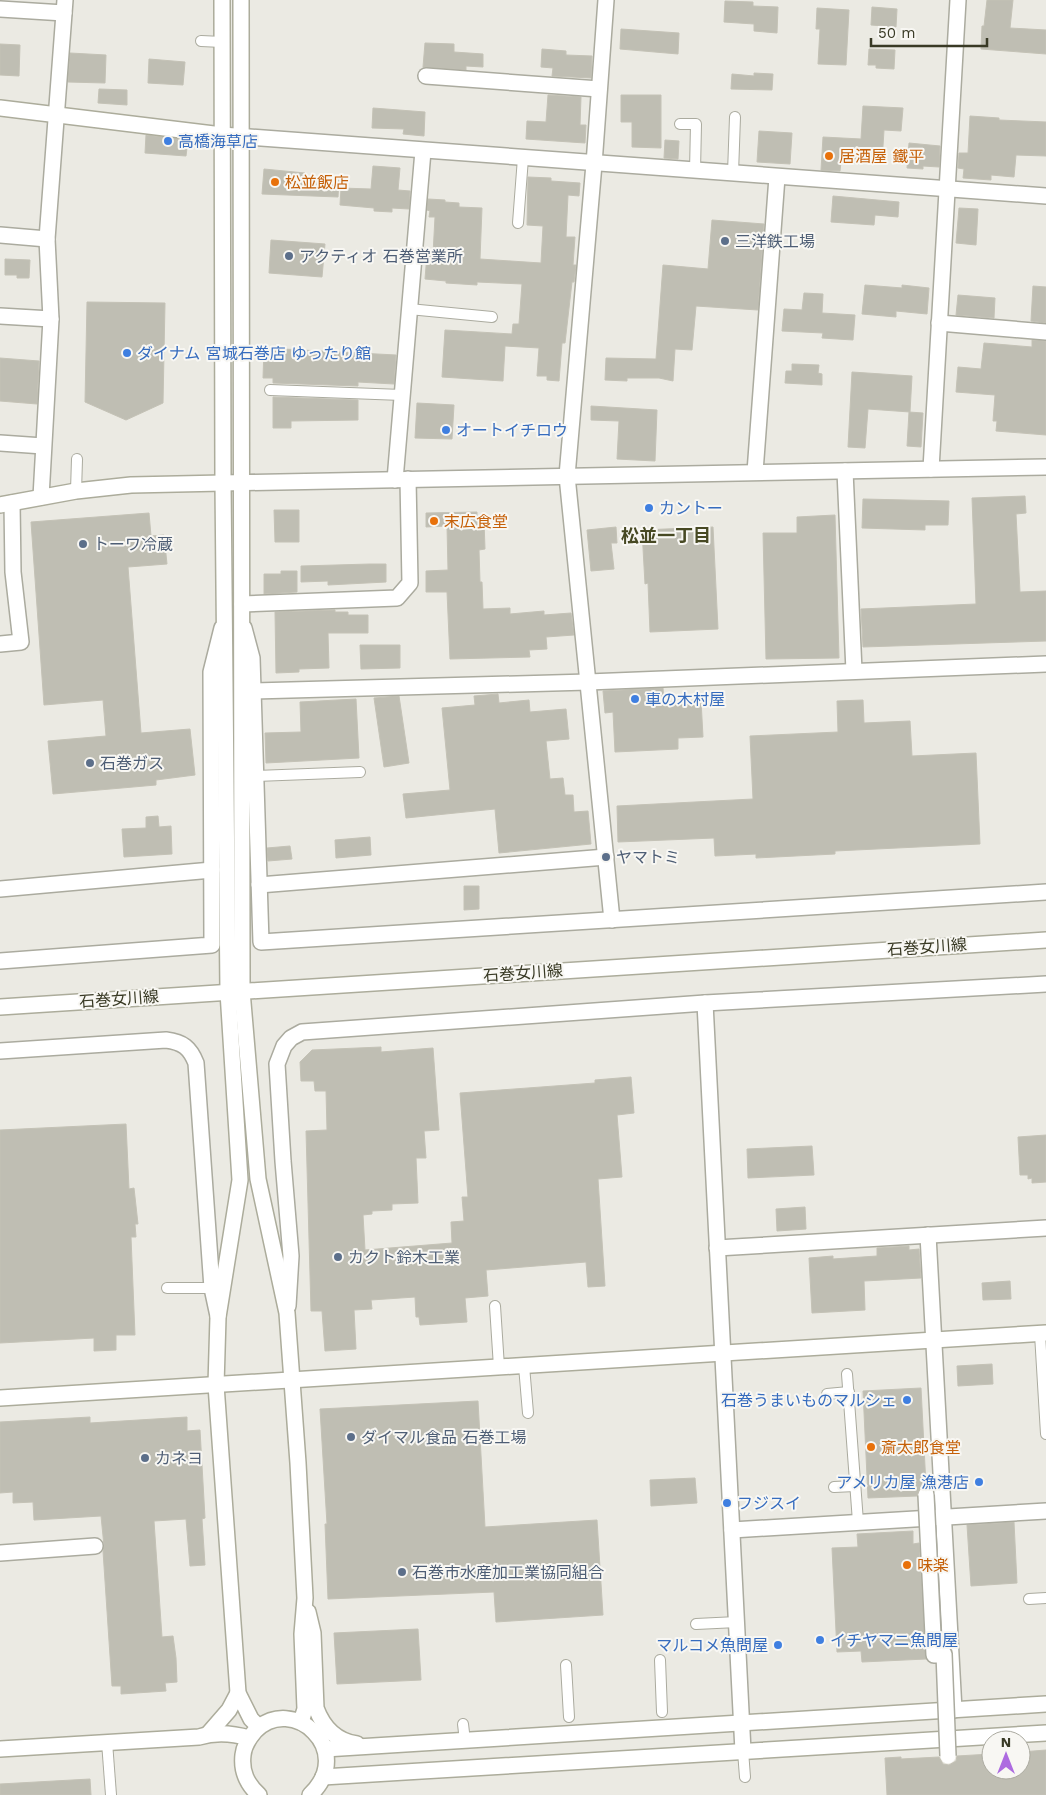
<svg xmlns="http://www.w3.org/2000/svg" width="1046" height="1795" viewBox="0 0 1046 1795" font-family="'Work Sans','Noto Sans JP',sans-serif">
<rect width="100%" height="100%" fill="#ebeae3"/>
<g fill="#bfbeb3" stroke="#c4c2b6">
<path d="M 987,0 L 1013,0 L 1010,28 L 1046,30 L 1046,54 L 981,49 L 982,26 L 984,26 Z"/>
<path d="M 725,1 L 753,2 L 753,6 L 778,7 L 777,33 L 754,31 L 754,24 L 724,22 Z"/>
<path d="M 872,7 L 897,9 L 896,27 L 871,25 Z"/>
<path d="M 817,8 L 849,10 L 846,65 L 818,64 L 820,29 L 816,29 Z"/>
<path d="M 621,29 L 679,33 L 678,54 L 620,49 Z"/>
<path d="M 425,43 L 454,44 L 454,52 L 483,54 L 483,67 L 466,66 L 466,70 L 423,67 Z"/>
<path d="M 0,44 L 20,45 L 19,76 L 0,75 Z"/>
<path d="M 542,49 L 566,51 L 566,55 L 592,56 L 591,78 L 552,76 L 553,68 L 541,67 Z"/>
<path d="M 869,49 L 895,50 L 894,69 L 876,68 L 876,65 L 868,65 Z"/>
<path d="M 70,53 L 106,55 L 105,83 L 68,82 Z"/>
<path d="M 149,59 L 185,62 L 183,85 L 148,83 Z"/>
<path d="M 754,73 L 773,74 L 772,90 L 731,89 L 732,74 L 754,76 Z"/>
<path d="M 99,89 L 127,90 L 127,105 L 98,103 Z"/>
<path d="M 548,95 L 581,97 L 580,125 L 586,125 L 585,143 L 526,139 L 527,121 L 546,122 Z"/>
<path d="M 621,95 L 661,95 L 661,148 L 632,147 L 632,122 L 621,122 Z"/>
<path d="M 863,106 L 903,108 L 901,131 L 884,130 L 882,162 L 862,160 L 862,164 L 841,162 L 840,171 L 821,170 L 823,137 L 861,139 Z"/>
<path d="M 373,108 L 425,112 L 424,136 L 403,134 L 404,129 L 372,128 Z"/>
<path d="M 970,116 L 999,118 L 999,120 L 1046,122 L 1046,156 L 1016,155 L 1014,177 L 991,175 L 991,180 L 963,178 L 964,169 L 958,168 L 959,153 L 968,153 Z"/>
<path d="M 759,131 L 792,133 L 790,164 L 757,162 Z"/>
<path d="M 146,135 L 188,140 L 186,156 L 145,153 Z"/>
<path d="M 665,140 L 679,141 L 678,159 L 664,158 Z"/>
<path d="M 909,143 L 940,146 L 939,167 L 923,166 L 923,169 L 907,168 Z"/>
<path d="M 373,166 L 400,168 L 398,190 L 410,191 L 409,209 L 392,208 L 392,212 L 374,211 L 374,208 L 340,205 L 341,188 L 371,189 Z"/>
<path d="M 264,169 L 305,173 L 305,177 L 339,180 L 338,197 L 262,194 Z"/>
<path d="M 528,177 L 551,178 L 551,181 L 580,183 L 579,196 L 568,195 L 566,237 L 575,237 L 573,265 L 576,265 L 574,282 L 572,282 L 565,343 L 562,343 L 559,381 L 547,380 L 547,376 L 537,376 L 539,348 L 505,346 L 503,381 L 442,377 L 445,330 L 512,334 L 513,324 L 519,324 L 522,284 L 477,282 L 477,285 L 446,283 L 446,281 L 425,279 L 427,254 L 433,254 L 435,217 L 429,217 L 430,211 L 427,210 L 428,199 L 445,200 L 445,202 L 459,203 L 459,207 L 482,208 L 480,259 L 541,263 L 543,226 L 527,225 Z"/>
<path d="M 833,196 L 899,202 L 898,217 L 875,215 L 874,225 L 831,222 Z"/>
<path d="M 959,208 L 978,209 L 976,245 L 956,243 Z"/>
<path d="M 712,220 L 764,224 L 758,310 L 696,306 L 692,350 L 675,349 L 673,381 L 659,378 L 627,378 L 627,381 L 605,380 L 606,358 L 656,359 L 663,265 L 708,269 Z"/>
<path d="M 271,240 L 325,244 L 322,277 L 269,273 Z"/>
<path d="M 5,259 L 30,260 L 29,278 L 17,278 L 17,275 L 5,275 Z"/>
<path d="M 865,285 L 902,288 L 902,285 L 929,288 L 927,314 L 896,311 L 896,317 L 862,314 Z"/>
<path d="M 1033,286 L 1046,287 L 1046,323 L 1031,321 Z"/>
<path d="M 804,293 L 823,294 L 822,313 L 855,315 L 853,340 L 822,338 L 823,333 L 782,331 L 784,309 L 802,310 Z"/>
<path d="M 958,295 L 995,298 L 994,318 L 956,315 Z"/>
<path d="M 87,302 L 165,303 L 163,403 L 126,420 L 85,402 Z"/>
<path d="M 1032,340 L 1046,341 L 1046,435 L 996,431 L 997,421 L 993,421 L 995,395 L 956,392 L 958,367 L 981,369 L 984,343 L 1032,347 Z"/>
<path d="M 264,348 L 396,355 L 394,384 L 358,382 L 358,386 L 273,383 L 273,378 L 263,378 Z"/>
<path d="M 0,358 L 39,361 L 37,404 L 0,401 Z"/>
<path d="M 792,364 L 819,365 L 818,373 L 822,374 L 822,385 L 785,383 L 786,371 L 792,371 Z"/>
<path d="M 852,372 L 912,376 L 910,412 L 868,409 L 865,448 L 848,447 Z"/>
<path d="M 273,397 L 358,400 L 358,420 L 291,421 L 291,428 L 273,428 Z"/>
<path d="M 417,403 L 454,405 L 452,439 L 415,438 Z"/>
<path d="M 591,406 L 657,410 L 655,461 L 617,459 L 619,421 L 591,420 Z"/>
<path d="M 909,412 L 923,413 L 921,447 L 907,446 Z"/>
<path d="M 1025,496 L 1026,513 L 1016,514 L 1020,592 L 1046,591 L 1046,641 L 863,647 L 861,609 L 976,604 L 972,498 Z"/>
<path d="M 863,499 L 949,501 L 948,525 L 925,525 L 925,530 L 862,528 Z"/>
<path d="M 274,510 L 299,510 L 299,542 L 275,542 Z"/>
<path d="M 477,512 L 477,521 L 484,521 L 485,549 L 479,550 L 480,582 L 482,582 L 483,609 L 510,608 L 510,614 L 544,611 L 544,615 L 571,613 L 574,635 L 546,637 L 547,649 L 529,650 L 530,657 L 450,659 L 447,592 L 426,592 L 426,571 L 448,570 L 447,526 L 426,527 L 426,513 Z"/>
<path d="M 149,513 L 151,536 L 164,535 L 167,564 L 128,567 L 141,733 L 190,729 L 195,775 L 156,780 L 156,785 L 53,794 L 48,741 L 106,736 L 103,700 L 44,705 L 31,522 Z"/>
<path d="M 835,515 L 839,658 L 766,659 L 763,533 L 797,533 L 797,517 Z"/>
<path d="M 616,527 L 617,543 L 611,543 L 614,569 L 591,571 L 587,530 Z"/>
<path d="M 713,527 L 718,629 L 650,632 L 648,583 L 645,584 L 642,530 Z"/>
<path d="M 370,564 L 386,564 L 386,582 L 328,585 L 328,581 L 301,582 L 301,566 Z"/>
<path d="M 281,571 L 297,571 L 297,592 L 264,594 L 264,574 L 281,574 Z"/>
<path d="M 335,610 L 335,612 L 348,612 L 348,615 L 368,615 L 368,633 L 328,633 L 329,668 L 299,669 L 299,672 L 276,673 L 275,612 Z"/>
<path d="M 360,645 L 400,645 L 400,668 L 361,669 Z"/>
<path d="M 663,688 L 664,702 L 701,700 L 703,737 L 678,738 L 678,749 L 615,752 L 613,712 L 605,713 L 603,691 Z"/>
<path d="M 498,694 L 499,703 L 529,700 L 530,712 L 566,709 L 569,739 L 546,741 L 550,779 L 563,778 L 565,795 L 573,795 L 574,812 L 588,811 L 591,844 L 499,853 L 495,809 L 406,818 L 403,794 L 450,790 L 442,708 L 475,705 L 474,696 Z"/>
<path d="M 399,696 L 409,763 L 384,767 L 374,698 Z"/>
<path d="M 356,699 L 359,758 L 266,763 L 265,733 L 301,732 L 300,702 Z"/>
<path d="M 863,700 L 864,723 L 910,721 L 912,756 L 976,753 L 980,844 L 835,851 L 835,854 L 756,858 L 756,854 L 715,856 L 714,838 L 618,842 L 617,806 L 753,799 L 750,736 L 838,732 L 837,701 Z"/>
<path d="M 158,816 L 159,827 L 171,826 L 172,854 L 124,857 L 122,829 L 146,828 L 146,817 Z"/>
<path d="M 370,837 L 371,855 L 336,858 L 335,840 Z"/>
<path d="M 290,846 L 292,859 L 268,861 L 267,848 Z"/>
<path d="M 464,886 L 479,886 L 479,909 L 464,910 Z"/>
<path d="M 381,1047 L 381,1052 L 433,1048 L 439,1130 L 424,1131 L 426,1158 L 416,1158 L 418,1203 L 392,1204 L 392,1210 L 372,1211 L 372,1214 L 363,1215 L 365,1250 L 452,1243 L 451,1222 L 464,1221 L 462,1197 L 468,1197 L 460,1093 L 595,1083 L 595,1080 L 631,1077 L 634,1113 L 617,1115 L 622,1177 L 598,1179 L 605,1286 L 588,1287 L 586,1262 L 486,1270 L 488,1296 L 465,1298 L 467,1322 L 420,1325 L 419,1317 L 416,1317 L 415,1297 L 371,1300 L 372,1309 L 354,1310 L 356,1349 L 325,1351 L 322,1311 L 311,1311 L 306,1131 L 327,1130 L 326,1091 L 315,1091 L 314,1081 L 301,1081 L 300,1062 L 312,1050 Z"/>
<path d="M 126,1124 L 129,1189 L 134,1188 L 138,1224 L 135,1224 L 136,1237 L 131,1237 L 135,1335 L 116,1335 L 116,1350 L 94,1351 L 94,1338 L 0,1343 L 0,1130 Z"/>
<path d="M 1046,1135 L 1046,1182 L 1032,1183 L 1032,1178 L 1028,1179 L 1028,1175 L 1020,1175 L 1018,1137 Z"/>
<path d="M 812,1146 L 814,1175 L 748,1178 L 747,1149 Z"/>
<path d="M 805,1207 L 806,1229 L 777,1231 L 776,1209 Z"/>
<path d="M 909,1246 L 909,1250 L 919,1249 L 921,1278 L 864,1281 L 865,1310 L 812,1313 L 809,1258 L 833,1256 L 833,1259 L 877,1256 L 877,1248 Z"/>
<path d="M 1010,1281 L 1011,1299 L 983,1300 L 982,1283 Z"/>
<path d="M 992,1364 L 993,1384 L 958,1386 L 957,1366 Z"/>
<path d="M 921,1388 L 926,1486 L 921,1487 L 917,1496 L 868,1498 L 863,1391 Z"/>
<path d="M 478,1401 L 485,1527 L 597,1520 L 603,1615 L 496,1622 L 494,1592 L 328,1599 L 325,1524 L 327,1524 L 320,1409 Z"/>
<path d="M 90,1417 L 90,1423 L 187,1417 L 187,1431 L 200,1430 L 205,1518 L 202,1519 L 205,1565 L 190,1566 L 186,1519 L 154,1521 L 162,1637 L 173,1636 L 176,1658 L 177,1682 L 165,1683 L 166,1691 L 121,1694 L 121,1686 L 112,1686 L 103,1551 L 104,1546 L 101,1516 L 34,1520 L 33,1502 L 13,1503 L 13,1492 L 0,1493 L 0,1422 Z"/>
<path d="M 695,1478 L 697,1503 L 651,1506 L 650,1480 Z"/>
<path d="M 1014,1522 L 1017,1583 L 971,1586 L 967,1525 Z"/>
<path d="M 913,1531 L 913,1544 L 919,1543 L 926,1659 L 862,1662 L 861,1651 L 837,1652 L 832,1548 L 858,1547 L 857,1534 Z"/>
<path d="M 418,1629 L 421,1680 L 337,1684 L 334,1633 Z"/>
<path d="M 1046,1750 L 1046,1795 L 887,1795 L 885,1758 L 901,1757 L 901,1759 L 939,1757 L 943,1764 L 949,1765 L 956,1761 L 957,1756 L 991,1754 L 991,1770 L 1021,1770 L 1021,1752 Z"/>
<path d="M 90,1779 L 91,1795 L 0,1795 L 0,1784 Z"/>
</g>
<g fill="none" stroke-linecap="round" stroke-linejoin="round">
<g stroke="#abab9f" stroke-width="12">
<g id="lane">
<path d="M 201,41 L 222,42"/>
<path d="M 680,124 L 696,124 L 695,171"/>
<path d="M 733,173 L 735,117"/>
<path d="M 518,223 L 523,158"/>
<path d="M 409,309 L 492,317"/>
<path d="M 270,390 L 402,395"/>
<path d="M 76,491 L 77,459"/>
<path d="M 256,776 L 360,772"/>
<path d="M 167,1288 L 212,1288"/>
<path d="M 495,1306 L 499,1367"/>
<path d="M 1040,1334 L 1046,1434"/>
<path d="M 524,1366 L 528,1413"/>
<path d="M 847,1374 L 858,1522"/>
<path d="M 827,1394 L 849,1392"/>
<path d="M 834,1487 L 855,1486"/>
<path d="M 1029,1599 L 1046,1598"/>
<path d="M 696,1624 L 737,1622"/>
<path d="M 660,1660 L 662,1712"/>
<path d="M 566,1665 L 569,1717"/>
<path d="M 463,1724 L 465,1741"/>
<path d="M 107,1742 L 111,1795"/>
<path d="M 743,1751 L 745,1777"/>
</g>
</g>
<g stroke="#abab9f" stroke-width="18">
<g id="street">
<path d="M 606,0 L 594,164 L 567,476 L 612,920"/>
<path d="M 0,9 L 64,13"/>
<path d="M 426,76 L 599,89"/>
<path d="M 222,135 L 1046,196"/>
<path d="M 0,235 L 47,239"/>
<path d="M 0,316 L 51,319"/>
<path d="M 939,323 L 1046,332"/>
<path d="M 0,443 L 43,446"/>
<path d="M 931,469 L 958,0"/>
<path d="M 845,471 L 854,671"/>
<path d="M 755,472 L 777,177"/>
<path d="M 395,480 L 423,151"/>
<path d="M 223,483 L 1046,467"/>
<path d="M 41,497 L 51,319 L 47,239 L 65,0"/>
<path d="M 242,604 L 397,598 L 410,583 L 408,479"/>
<path d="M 244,628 L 252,658 L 261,942 L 1046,892"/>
<path d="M 0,644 L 21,642 L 13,572 L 12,503"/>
<path d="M 253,691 L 588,682 L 1046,664"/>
<path d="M 259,885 L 606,857"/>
<path d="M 0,889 L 212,870"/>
<path d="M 0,961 L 212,945 L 211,672 L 222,628"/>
<path d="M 705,1003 L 743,1751"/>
<path d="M 0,1051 L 166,1040 C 183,1042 190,1048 196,1063 L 212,1288 L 218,1316"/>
<path d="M 928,1235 L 954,1710"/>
<path d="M 717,1248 L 1046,1228"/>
<path d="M 288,1306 L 291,1256 L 283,1161 L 277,1064 L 284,1046 L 291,1038 L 302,1032 L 705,1003 L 1046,984"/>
<path d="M 732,1530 L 1046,1511"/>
<path d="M 0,1553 L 95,1546"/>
</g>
</g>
<g stroke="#acac9b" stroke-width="18">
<g id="secondary">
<path d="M 222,0 L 223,483 L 228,992 L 240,1180 L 218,1317 L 216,1385 L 238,1693 L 251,1719 L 259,1727"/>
<path d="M 241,0 L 242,991 L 258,1179 L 287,1313 L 298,1463 L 305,1598 L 302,1634 L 305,1709 L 301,1722"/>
<path d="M 0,108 L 222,135"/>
<path d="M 0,505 L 76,491 L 131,485 L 223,483"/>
<path d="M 0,1007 L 1046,940"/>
<path d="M 0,1398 L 1046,1333"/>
<path d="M 308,1612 L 313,1633 L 316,1708 C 323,1727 336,1741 357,1744"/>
<path d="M 209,1733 L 229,1710 L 238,1693"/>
<path d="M 0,1749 L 199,1737 C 215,1732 232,1733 249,1738"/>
<path d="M 325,1749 L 1046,1704"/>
<path d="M 323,1777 L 1046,1733"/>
<path d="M 259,1795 C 247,1784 241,1772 243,1755 C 244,1745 249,1738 255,1731 C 292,1693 357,1750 310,1795"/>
</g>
</g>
<use href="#lane" stroke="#fff" stroke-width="10"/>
<use href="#street" stroke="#fff" stroke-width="15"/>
<use href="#secondary" stroke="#fff" stroke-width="15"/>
<g stroke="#abab9f" stroke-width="18" stroke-linecap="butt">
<path id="street-bridge" d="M 926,1495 L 934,1655 L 944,1654 L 948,1756"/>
</g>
<use href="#street-bridge" stroke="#fff" stroke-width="15"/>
</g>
<g fill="#3f7fe0" stroke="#f8f7f3" stroke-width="2">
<circle cx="168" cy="141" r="5"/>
<circle cx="127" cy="353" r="5"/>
<circle cx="446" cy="430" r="5"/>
<circle cx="649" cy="508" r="5"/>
<circle cx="635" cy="699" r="5"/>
<circle cx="907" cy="1400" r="5"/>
<circle cx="979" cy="1482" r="5"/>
<circle cx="727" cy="1503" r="5"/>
<circle cx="820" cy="1640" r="5"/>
<circle cx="778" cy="1645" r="5"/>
</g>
<g fill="#e8710a" stroke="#f8f7f3" stroke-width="2">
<circle cx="829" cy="156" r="5"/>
<circle cx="275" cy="182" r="5"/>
<circle cx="434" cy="521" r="5"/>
<circle cx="871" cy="1447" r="5"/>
<circle cx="907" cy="1565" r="5"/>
</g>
<g fill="#5c6f8a" stroke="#f8f7f3" stroke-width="2">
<circle cx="725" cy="241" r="5"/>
<circle cx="289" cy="256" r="5"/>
<circle cx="83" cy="544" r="5"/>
<circle cx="90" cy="763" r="5"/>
<circle cx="606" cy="857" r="5"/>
<circle cx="338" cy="1257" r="5"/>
<circle cx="351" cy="1437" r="5"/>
<circle cx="145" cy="1458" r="5"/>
<circle cx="402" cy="1572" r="5"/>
</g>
<g text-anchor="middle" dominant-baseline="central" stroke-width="4" stroke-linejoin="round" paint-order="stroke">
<g font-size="16" fill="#366cbe" stroke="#f8f7f3" text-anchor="start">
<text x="178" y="141">高橋海草店</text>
<text x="137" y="353">ダイナム 宮城石巻店 ゆったり館</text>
<text x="456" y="430">オートイチロウ</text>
<text x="659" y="508">カントー</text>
<text x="645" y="699">車の木村屋</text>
<text x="897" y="1400" text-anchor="end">石巻うまいものマルシェ</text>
<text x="969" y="1482" text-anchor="end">アメリカ屋 漁港店</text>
<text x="737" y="1503">フジスイ</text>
<text x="830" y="1640">イチヤマニ魚問屋</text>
<text x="768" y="1645" text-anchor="end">マルコメ魚問屋</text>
</g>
<g font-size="16" fill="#c56008" stroke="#f8f7f3" text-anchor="start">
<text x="839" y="156">居酒屋 鐵平</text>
<text x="285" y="182">松並飯店</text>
<text x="444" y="521">末広食堂</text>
<text x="881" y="1447">斎太郎食堂</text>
<text x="917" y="1565">味楽</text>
</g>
<g font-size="16" fill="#4e5e75" stroke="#f8f7f3" text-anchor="start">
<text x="735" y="241">三洋鉄工場</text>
<text x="299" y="256">アクティオ 石巻営業所</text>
<text x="93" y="544">トーワ冷蔵</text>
<text x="100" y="763">石巻ガス</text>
<text x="616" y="857">ヤマトミ</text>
<text x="348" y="1257">カクト鈴木工業</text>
<text x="361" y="1437">ダイマル食品 石巻工場</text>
<text x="155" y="1458">カネヨ</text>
<text x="412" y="1572">石巻市水産加工業協同組合</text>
</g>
<g font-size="16" fill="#393a25" stroke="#f8f7f3">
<text transform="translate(927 947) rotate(-4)">石巻女川線</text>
<text transform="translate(523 973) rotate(-4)">石巻女川線</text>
<text transform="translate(119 999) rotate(-4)">石巻女川線</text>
</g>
<g font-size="18" font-weight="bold" fill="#474923" stroke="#f8f7f3">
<text x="666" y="535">松並一丁目</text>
</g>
</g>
<g transform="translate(1006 1755)"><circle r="24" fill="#f8f7f3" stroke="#acaba1"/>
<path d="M0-4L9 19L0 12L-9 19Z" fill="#ad6be0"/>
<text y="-8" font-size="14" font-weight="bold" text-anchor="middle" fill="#393a25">N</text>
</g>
<path d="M871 38v8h116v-8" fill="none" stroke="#393a25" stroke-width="2.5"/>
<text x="878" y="38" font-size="15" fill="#393a25" stroke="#f8f7f3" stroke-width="4" paint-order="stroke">50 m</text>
</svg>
